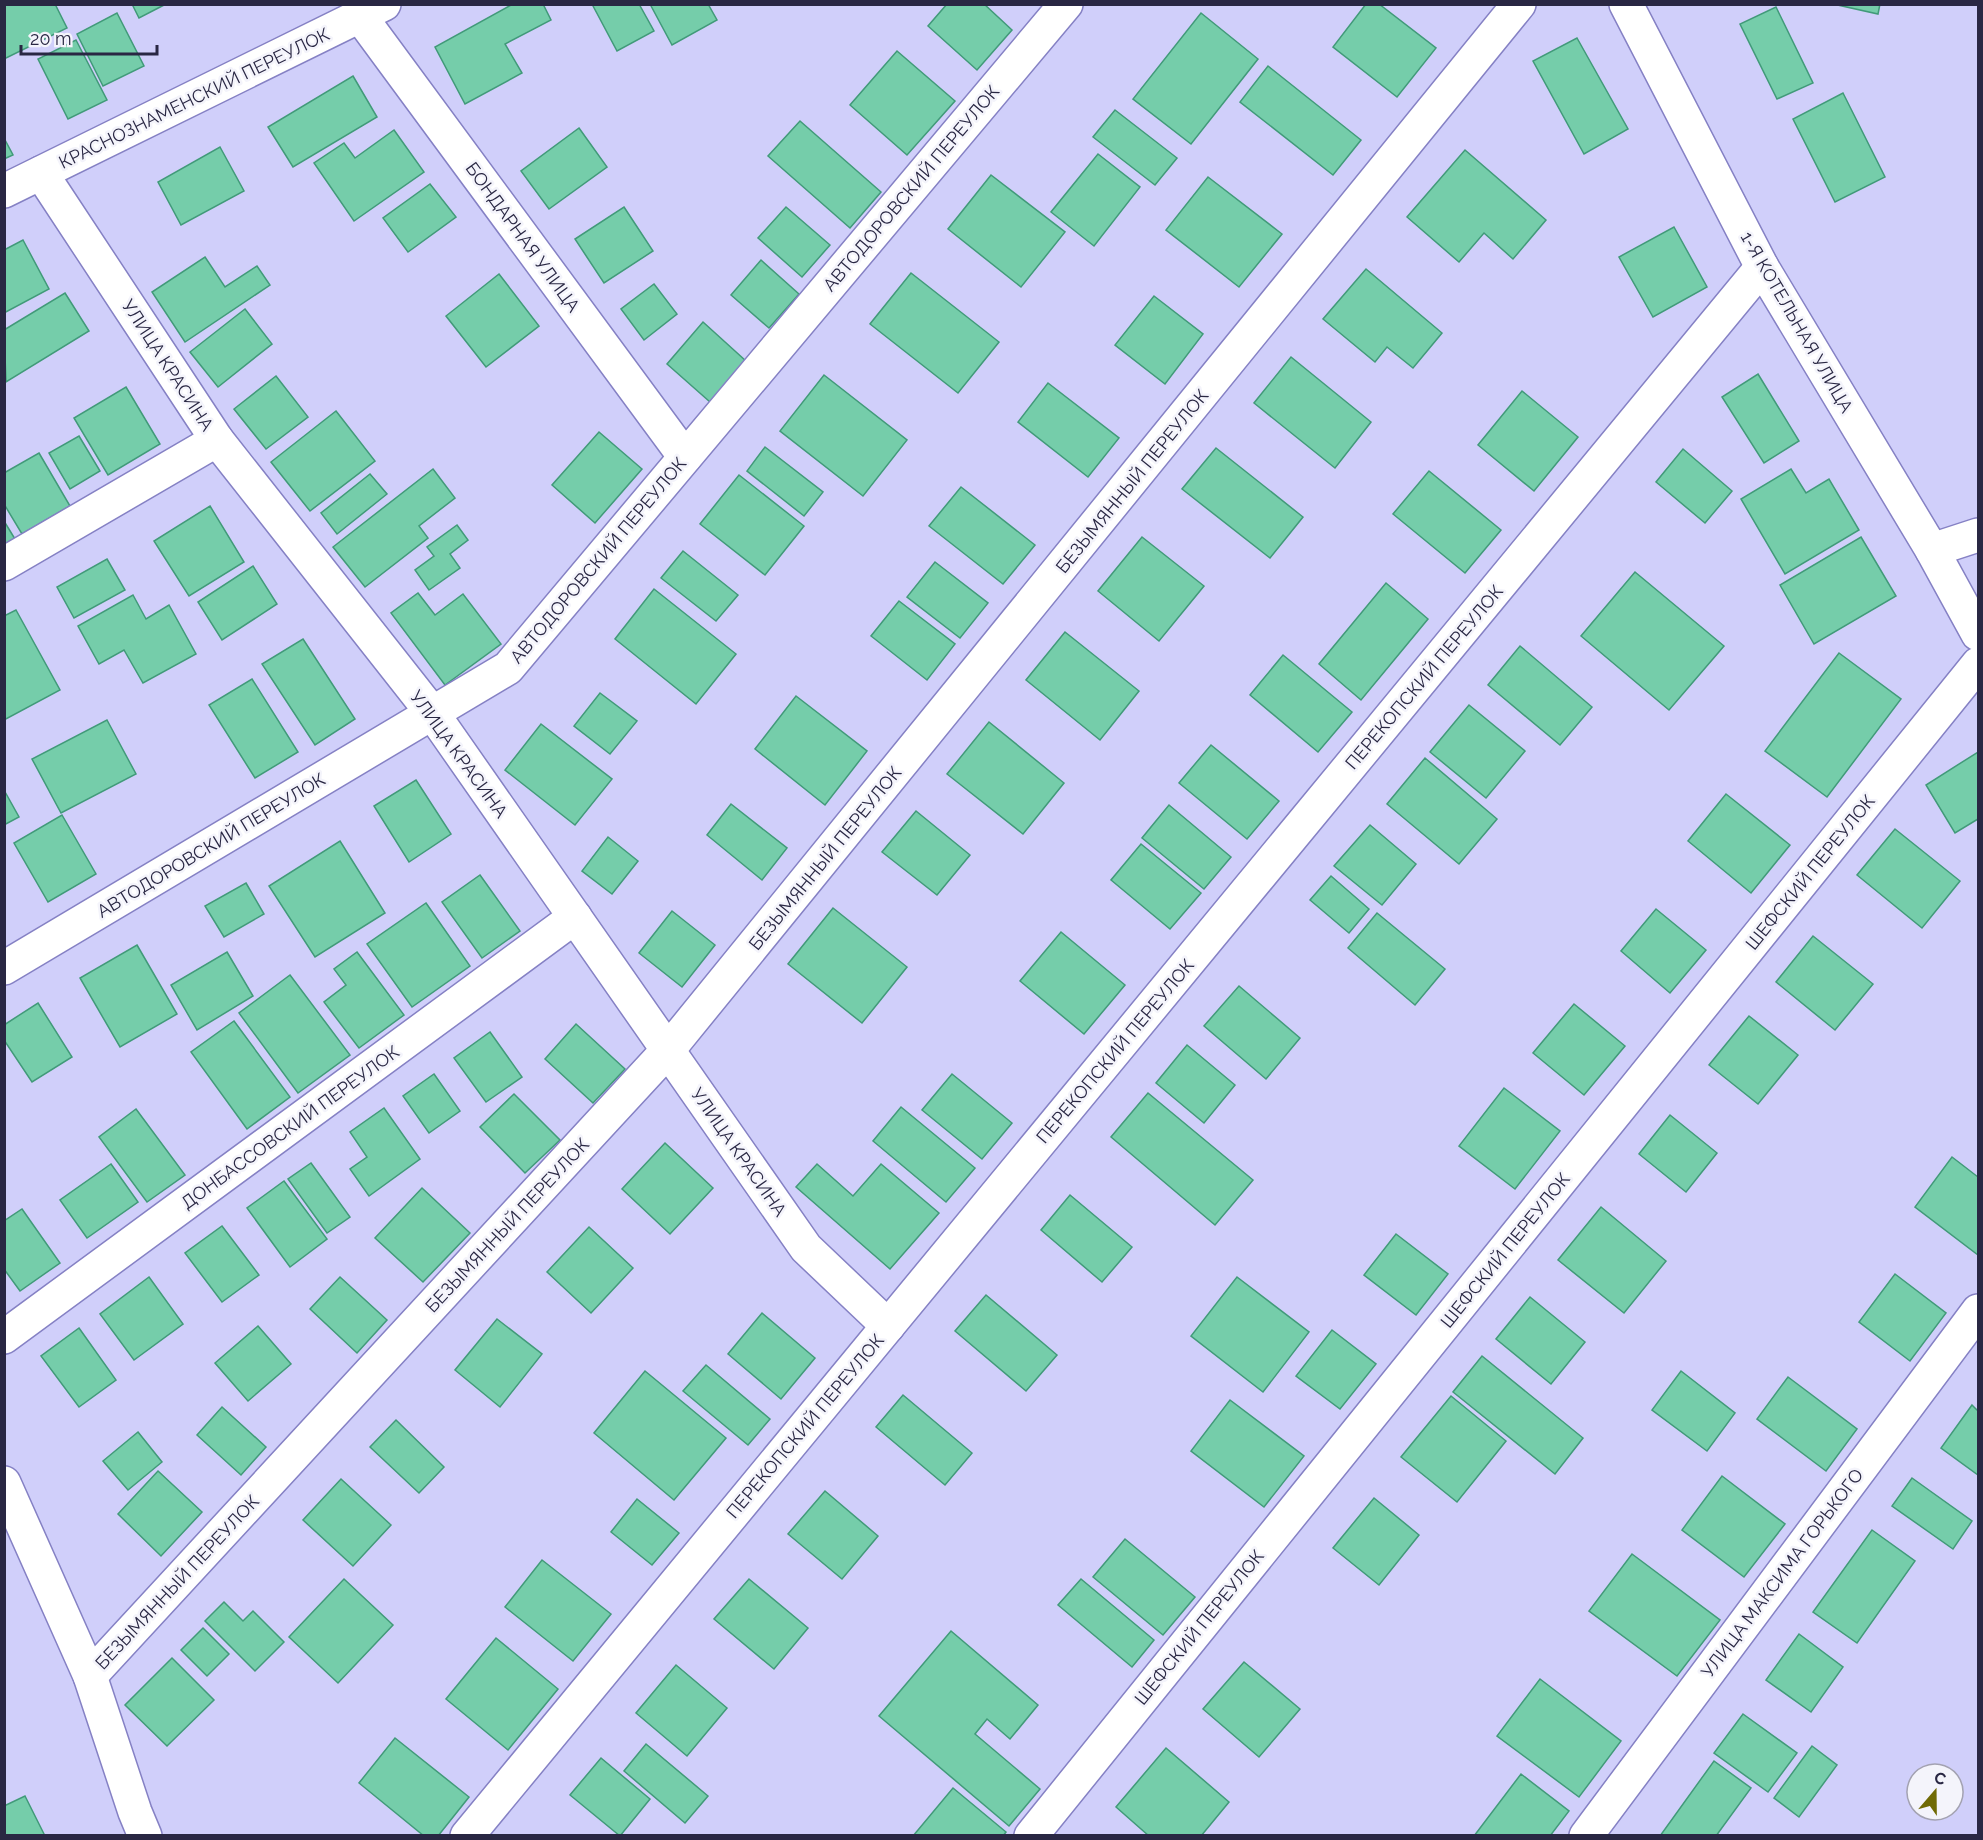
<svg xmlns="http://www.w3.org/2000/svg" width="1983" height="1840" viewBox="0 0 1983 1840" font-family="Raleway,sans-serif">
<rect width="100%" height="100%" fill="#d0cffa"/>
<g fill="#75cdaa" stroke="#419a79" stroke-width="1.5">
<path d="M 4,4 L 55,4 L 67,28 L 4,59 Z"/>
<path d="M 132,4 L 166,4 L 139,18 Z"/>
<path d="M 513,4 L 543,4 L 551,20 L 505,44 L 522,73 L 465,104 L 435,47 Z"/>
<path d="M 592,4 L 639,4 L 654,31 L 617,51 Z"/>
<path d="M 650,4 L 708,4 L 717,20 L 672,45 Z"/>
<path d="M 947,4 L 984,4 L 1012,30 L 977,70 L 928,26 Z"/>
<path d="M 1366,4 L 1379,4 L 1436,48 L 1397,97 L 1333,47 Z"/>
<path d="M 1833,4 L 1880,4 L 1878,14 Z"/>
<path d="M 1776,7 L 1813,83 L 1777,99 L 1740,24 Z"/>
<path d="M 117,13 L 144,66 L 103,86 L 77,34 Z"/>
<path d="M 1201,13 L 1258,59 L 1191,144 L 1133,99 Z"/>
<path d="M 1577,38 L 1628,129 L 1584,154 L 1533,61 Z"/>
<path d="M 76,40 L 107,100 L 68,119 L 38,59 Z"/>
<path d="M 897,51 L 955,101 L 907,155 L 850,105 Z"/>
<path d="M 1268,66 L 1361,140 L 1333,175 L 1240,102 Z"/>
<path d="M 353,76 L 377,117 L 293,167 L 268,127 Z"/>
<path d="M 1843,93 L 1885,177 L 1835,202 L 1793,119 Z"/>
<path d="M 1115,110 L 1177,158 L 1155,185 L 1093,137 Z"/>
<path d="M 800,121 L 881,192 L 850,228 L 768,156 Z"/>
<path d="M 579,128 L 607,167 L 549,209 L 521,171 Z"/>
<path d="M 394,130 L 424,172 L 354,221 L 314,163 L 344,143 L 355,158 Z"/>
<path d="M 4,138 L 13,155 L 4,159 Z"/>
<path d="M 220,147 L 244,191 L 181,225 L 158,182 Z"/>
<path d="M 1465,150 L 1546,220 L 1513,259 L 1484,233 L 1459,262 L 1407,217 Z"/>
<path d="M 1098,154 L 1140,187 L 1094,246 L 1051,212 Z"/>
<path d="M 991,175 L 1065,232 L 1021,287 L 948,229 Z"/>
<path d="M 1208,177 L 1282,234 L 1239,287 L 1166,230 Z"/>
<path d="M 430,184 L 456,217 L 408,252 L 383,218 Z"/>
<path d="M 624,207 L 653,251 L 604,283 L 575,239 Z"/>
<path d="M 786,207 L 830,245 L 802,277 L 758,238 Z"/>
<path d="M 1674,227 L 1707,287 L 1653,317 L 1619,257 Z"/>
<path d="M 23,240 L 49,289 L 4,313 L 4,250 Z"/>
<path d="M 205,257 L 225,287 L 257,266 L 270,285 L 185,342 L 152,292 Z"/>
<path d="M 761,260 L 799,294 L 769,328 L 731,295 Z"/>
<path d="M 1366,269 L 1442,333 L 1413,368 L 1387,347 L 1375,362 L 1323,319 Z"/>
<path d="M 911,273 L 999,342 L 958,393 L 870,324 Z"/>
<path d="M 499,274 L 539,326 L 486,367 L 446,316 Z"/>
<path d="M 654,284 L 677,314 L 644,340 L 621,309 Z"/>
<path d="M 65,293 L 89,331 L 6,382 L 4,330 Z"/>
<path d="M 1154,296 L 1203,334 L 1165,384 L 1115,345 Z"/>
<path d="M 245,309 L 272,344 L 218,387 L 190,352 Z"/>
<path d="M 703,322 L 746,361 L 710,402 L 667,364 Z"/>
<path d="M 1291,357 L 1371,422 L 1335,468 L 1254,403 Z"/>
<path d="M 1758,374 L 1799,441 L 1764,463 L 1722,397 Z"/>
<path d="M 824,375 L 907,440 L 863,496 L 780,431 Z"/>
<path d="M 276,376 L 308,417 L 266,449 L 234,409 Z"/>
<path d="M 1048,383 L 1119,438 L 1088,477 L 1018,422 Z"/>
<path d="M 126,387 L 160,444 L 108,475 L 74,418 Z"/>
<path d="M 1522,391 L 1578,437 L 1534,491 L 1478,445 Z"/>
<path d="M 336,411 L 375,461 L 310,511 L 271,462 Z"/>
<path d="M 599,432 L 642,469 L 595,523 L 552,485 Z"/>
<path d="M 79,436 L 100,471 L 70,489 L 49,453 Z"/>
<path d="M 765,447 L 823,492 L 804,516 L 747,471 Z"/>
<path d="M 1216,448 L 1303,517 L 1270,558 L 1182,489 Z"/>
<path d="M 1683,449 L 1732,491 L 1705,523 L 1656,482 Z"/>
<path d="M 39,453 L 70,506 L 22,534 L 4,504 L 4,473 Z"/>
<path d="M 433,469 L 455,498 L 419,526 L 428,538 L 365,587 L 333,547 Z"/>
<path d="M 1791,469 L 1806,493 L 1829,479 L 1859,530 L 1785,574 L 1741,499 Z"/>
<path d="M 1429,471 L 1501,530 L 1465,573 L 1393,514 Z"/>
<path d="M 370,474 L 387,494 L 337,534 L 321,513 Z"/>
<path d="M 739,475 L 804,526 L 765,575 L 700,524 Z"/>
<path d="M 961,487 L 1035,545 L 1003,584 L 929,526 Z"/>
<path d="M 210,506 L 244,562 L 189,596 L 154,541 Z"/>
<path d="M 4,521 L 15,539 L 4,545 Z"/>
<path d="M 457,525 L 468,540 L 450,554 L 460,568 L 429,590 L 415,570 L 434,556 L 427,547 Z"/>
<path d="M 1142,537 L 1204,586 L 1159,641 L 1098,591 Z"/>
<path d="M 1861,537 L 1896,596 L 1814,644 L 1780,585 Z"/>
<path d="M 683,551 L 738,595 L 716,621 L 661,578 Z"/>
<path d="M 107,559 L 125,590 L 74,618 L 57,587 Z"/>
<path d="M 935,562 L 988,603 L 960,638 L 907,597 Z"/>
<path d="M 253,566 L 277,604 L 222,640 L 198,602 Z"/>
<path d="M 1635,572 L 1724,646 L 1669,710 L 1581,636 Z"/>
<path d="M 1386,583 L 1428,619 L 1361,700 L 1319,664 Z"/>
<path d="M 654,589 L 736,654 L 696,704 L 615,639 Z"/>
<path d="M 418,593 L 435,615 L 463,594 L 501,644 L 445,685 L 391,613 Z"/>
<path d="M 133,595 L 146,619 L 169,605 L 196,654 L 143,683 L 124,650 L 99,664 L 78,626 Z"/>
<path d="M 899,601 L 955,644 L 927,680 L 871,636 Z"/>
<path d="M 16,610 L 60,690 L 4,720 L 4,616 Z"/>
<path d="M 1065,632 L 1139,691 L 1100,740 L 1026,680 Z"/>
<path d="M 303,639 L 355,719 L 315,745 L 262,664 Z"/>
<path d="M 1520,646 L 1592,707 L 1560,745 L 1488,685 Z"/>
<path d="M 1839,653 L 1901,699 L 1827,797 L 1765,751 Z"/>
<path d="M 1283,655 L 1352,712 L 1318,752 L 1250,695 Z"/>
<path d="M 252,679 L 298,752 L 255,778 L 209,705 Z"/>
<path d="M 600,693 L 637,721 L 610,754 L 574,726 Z"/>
<path d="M 796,696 L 867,751 L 825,805 L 755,749 Z"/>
<path d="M 1469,705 L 1525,751 L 1486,798 L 1430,752 Z"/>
<path d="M 107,720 L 136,774 L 61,813 L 32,759 Z"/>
<path d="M 989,722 L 1064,783 L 1023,834 L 947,774 Z"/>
<path d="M 541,724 L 612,779 L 575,825 L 505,770 Z"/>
<path d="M 1211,745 L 1279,801 L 1247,839 L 1179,783 Z"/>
<path d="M 1978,752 L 1978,819 L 1955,833 L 1926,785 Z"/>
<path d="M 1425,758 L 1497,819 L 1459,864 L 1387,804 Z"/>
<path d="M 416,780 L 451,834 L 409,862 L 374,806 Z"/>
<path d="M 4,790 L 19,817 L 4,825 Z"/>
<path d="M 1726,794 L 1790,845 L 1751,893 L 1688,841 Z"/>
<path d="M 731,804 L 787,848 L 762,880 L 707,835 Z"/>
<path d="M 1169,805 L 1231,857 L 1204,889 L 1142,838 Z"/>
<path d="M 916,811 L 970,855 L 937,895 L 882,852 Z"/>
<path d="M 62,815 L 96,874 L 48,902 L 14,843 Z"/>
<path d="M 1370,825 L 1416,864 L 1382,905 L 1334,866 Z"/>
<path d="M 1895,829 L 1960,881 L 1922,928 L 1857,875 Z"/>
<path d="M 608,837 L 638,861 L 612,894 L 582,871 Z"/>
<path d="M 340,841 L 385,913 L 315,957 L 269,886 Z"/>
<path d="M 1141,844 L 1201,893 L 1170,929 L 1111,880 Z"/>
<path d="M 480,875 L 520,931 L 482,958 L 442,902 Z"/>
<path d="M 1331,876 L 1369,909 L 1349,933 L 1310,900 Z"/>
<path d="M 246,883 L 264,914 L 224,937 L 205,906 Z"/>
<path d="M 426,903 L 470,966 L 412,1007 L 367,944 Z"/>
<path d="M 833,908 L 907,967 L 862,1023 L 788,964 Z"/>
<path d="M 1656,909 L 1706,950 L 1670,993 L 1621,951 Z"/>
<path d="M 672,911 L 715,945 L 682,987 L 639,953 Z"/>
<path d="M 1377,913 L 1445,969 L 1415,1005 L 1348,948 Z"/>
<path d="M 1061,932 L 1125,985 L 1084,1034 L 1020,981 Z"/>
<path d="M 1813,936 L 1873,984 L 1835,1030 L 1776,982 Z"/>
<path d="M 137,945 L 177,1014 L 120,1047 L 80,978 Z"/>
<path d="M 227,952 L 253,996 L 197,1030 L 171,985 Z"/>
<path d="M 357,952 L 404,1015 L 359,1048 L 324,1002 L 346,985 L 334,969 Z"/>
<path d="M 290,975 L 350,1055 L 298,1093 L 239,1013 Z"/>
<path d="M 1239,986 L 1300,1038 L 1266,1079 L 1204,1026 Z"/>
<path d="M 38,1003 L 72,1057 L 32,1082 L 4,1040 L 4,1025 Z"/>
<path d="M 1574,1004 L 1625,1046 L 1584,1095 L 1533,1053 Z"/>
<path d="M 1749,1016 L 1798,1055 L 1758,1104 L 1709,1065 Z"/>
<path d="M 234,1021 L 290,1097 L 247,1129 L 191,1052 Z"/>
<path d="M 576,1024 L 625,1069 L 593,1103 L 545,1059 Z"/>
<path d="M 490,1032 L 522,1077 L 486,1102 L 454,1058 Z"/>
<path d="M 1187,1045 L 1235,1085 L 1204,1123 L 1156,1083 Z"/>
<path d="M 434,1074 L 460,1111 L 429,1133 L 403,1096 Z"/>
<path d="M 952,1074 L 1012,1123 L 982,1159 L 922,1110 Z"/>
<path d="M 1504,1088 L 1560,1131 L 1515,1189 L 1459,1146 Z"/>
<path d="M 1148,1093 L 1253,1180 L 1215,1225 L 1111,1137 Z"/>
<path d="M 514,1094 L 560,1140 L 525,1173 L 480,1127 Z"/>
<path d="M 901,1107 L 975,1168 L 946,1202 L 873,1141 Z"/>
<path d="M 384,1108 L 420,1159 L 369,1196 L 350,1169 L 367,1157 L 350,1132 Z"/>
<path d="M 136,1109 L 185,1175 L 147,1202 L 99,1137 Z"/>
<path d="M 1670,1115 L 1717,1153 L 1686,1192 L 1639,1154 Z"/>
<path d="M 665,1143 L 713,1188 L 670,1234 L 622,1189 Z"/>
<path d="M 1952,1157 L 1978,1177 L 1978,1255 L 1915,1207 Z"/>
<path d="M 311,1163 L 350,1217 L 327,1233 L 288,1179 Z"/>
<path d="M 111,1164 L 138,1202 L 87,1238 L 60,1200 Z"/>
<path d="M 817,1164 L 853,1196 L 881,1164 L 939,1213 L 890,1269 L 796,1187 Z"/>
<path d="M 284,1181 L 327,1239 L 290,1267 L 247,1208 Z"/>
<path d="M 422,1188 L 470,1233 L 423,1282 L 375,1238 Z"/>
<path d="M 1070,1195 L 1132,1247 L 1102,1282 L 1041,1230 Z"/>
<path d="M 1601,1207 L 1666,1261 L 1624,1313 L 1558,1260 Z"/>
<path d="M 22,1209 L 60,1263 L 20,1291 L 4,1269 L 4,1221 Z"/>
<path d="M 222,1226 L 259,1275 L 222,1302 L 185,1253 Z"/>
<path d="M 589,1227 L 633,1268 L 591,1313 L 547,1272 Z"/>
<path d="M 1396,1234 L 1448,1274 L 1416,1315 L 1364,1275 Z"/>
<path d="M 1895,1274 L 1946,1313 L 1910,1361 L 1859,1322 Z"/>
<path d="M 149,1277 L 183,1324 L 134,1360 L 100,1314 Z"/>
<path d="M 340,1277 L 387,1320 L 357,1353 L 310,1309 Z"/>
<path d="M 1237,1277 L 1309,1332 L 1263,1392 L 1191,1336 Z"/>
<path d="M 986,1295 L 1057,1355 L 1026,1391 L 955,1331 Z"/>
<path d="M 1530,1297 L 1585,1342 L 1551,1384 L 1496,1339 Z"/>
<path d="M 762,1313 L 815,1358 L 781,1399 L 728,1354 Z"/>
<path d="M 497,1319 L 542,1354 L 500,1407 L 455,1370 Z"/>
<path d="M 258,1326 L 291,1364 L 248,1401 L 215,1363 Z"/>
<path d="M 79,1328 L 116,1380 L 79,1407 L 41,1356 Z"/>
<path d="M 1332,1330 L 1376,1364 L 1340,1409 L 1296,1376 Z"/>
<path d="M 1482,1356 L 1583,1438 L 1555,1474 L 1453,1392 Z"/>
<path d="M 706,1365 L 770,1419 L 748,1445 L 683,1391 Z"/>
<path d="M 645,1371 L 726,1438 L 674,1500 L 594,1433 Z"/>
<path d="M 1681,1371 L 1735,1413 L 1707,1451 L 1652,1410 Z"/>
<path d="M 1788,1377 L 1857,1429 L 1826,1471 L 1757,1419 Z"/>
<path d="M 903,1395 L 972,1453 L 945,1485 L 876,1427 Z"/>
<path d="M 1451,1396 L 1506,1441 L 1457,1502 L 1401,1457 Z"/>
<path d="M 1230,1400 L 1304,1456 L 1264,1507 L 1191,1451 Z"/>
<path d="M 1972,1405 L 1978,1411 L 1978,1475 L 1941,1448 Z"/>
<path d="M 222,1407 L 266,1447 L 241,1475 L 197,1435 Z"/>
<path d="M 396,1420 L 444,1467 L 419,1493 L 370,1447 Z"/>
<path d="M 138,1432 L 162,1462 L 128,1490 L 103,1461 Z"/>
<path d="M 158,1471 L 202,1512 L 161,1556 L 118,1514 Z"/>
<path d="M 1722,1476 L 1785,1524 L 1744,1577 L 1682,1530 Z"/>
<path d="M 1912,1478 L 1972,1521 L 1953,1549 L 1892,1506 Z"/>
<path d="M 341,1479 L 391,1525 L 353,1566 L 303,1520 Z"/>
<path d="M 825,1491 L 878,1536 L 842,1579 L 788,1534 Z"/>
<path d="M 1374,1498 L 1419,1535 L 1379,1585 L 1333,1548 Z"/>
<path d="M 637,1499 L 679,1533 L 652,1565 L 611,1532 Z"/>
<path d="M 1872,1530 L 1915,1561 L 1857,1643 L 1813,1612 Z"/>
<path d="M 1125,1539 L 1195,1597 L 1163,1635 L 1093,1577 Z"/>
<path d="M 1632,1554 L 1720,1620 L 1677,1676 L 1589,1611 Z"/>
<path d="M 542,1560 L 611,1614 L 573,1661 L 505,1607 Z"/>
<path d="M 344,1579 L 393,1625 L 338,1683 L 289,1637 Z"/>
<path d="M 749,1579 L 808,1628 L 774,1669 L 714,1619 Z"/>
<path d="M 1081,1579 L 1154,1640 L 1132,1667 L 1058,1605 Z"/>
<path d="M 224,1602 L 243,1621 L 253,1611 L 284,1642 L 255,1671 L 205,1621 Z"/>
<path d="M 203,1628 L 229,1654 L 207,1676 L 181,1650 Z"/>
<path d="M 951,1631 L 1038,1705 L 1010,1739 L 987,1719 L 975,1734 L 1040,1789 L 1009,1826 L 879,1716 Z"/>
<path d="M 1799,1634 L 1843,1667 L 1811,1712 L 1766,1680 Z"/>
<path d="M 496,1638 L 558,1689 L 508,1750 L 446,1699 Z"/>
<path d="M 172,1658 L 214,1700 L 167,1746 L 125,1705 Z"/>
<path d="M 1244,1662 L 1300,1709 L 1259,1757 L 1203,1709 Z"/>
<path d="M 676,1665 L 727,1708 L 687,1756 L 636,1713 Z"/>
<path d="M 1540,1679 L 1621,1741 L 1579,1797 L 1497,1736 Z"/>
<path d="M 1743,1714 L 1797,1753 L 1768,1792 L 1714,1753 Z"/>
<path d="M 395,1738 L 469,1797 L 438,1836 L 424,1836 L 359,1783 Z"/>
<path d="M 646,1744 L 708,1796 L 685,1823 L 624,1771 Z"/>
<path d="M 1812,1746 L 1837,1765 L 1799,1817 L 1774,1798 Z"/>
<path d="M 1166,1748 L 1229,1802 L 1201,1836 L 1149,1836 L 1116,1807 Z"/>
<path d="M 601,1758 L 650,1799 L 620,1836 L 570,1795 Z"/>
<path d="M 1714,1761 L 1751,1788 L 1716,1836 L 1660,1836 Z"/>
<path d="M 1521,1774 L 1569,1811 L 1550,1836 L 1474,1836 Z"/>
<path d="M 953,1788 L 1006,1832 L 1003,1836 L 913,1836 Z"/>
<path d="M 25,1796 L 45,1836 L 4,1836 L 4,1806 Z"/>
</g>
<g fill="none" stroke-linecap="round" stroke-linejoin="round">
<g stroke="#8581c4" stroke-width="36">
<g id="minor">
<path d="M 1626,4 L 1762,267 L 1932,550 L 1978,634"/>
<path d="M 360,16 L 685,457"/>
<path d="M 41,173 L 217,440 L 433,714 L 806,1248 L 888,1326"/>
<path d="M 4,191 L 384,4"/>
<path d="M 1932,550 L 1978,535"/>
<path d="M 4,564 L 217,440"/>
<path d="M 4,968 L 508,668 L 1066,4"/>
<path d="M 4,1337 L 575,917"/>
<path d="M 4,1483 L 90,1676 L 135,1812 L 145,1836"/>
<path d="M 90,1676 L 668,1050 L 1519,4"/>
<path d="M 467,1836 L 1762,267"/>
<path d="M 1031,1836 L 1978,664"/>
<path d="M 1586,1836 L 1978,1311"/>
</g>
</g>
<use href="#minor" stroke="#fff" stroke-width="33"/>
</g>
<g text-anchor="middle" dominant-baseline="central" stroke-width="5" stroke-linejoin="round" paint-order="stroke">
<g font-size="18" fill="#292743" stroke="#f4f4fb">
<text transform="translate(194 98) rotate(-26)">КРАСНОЗНАМЕНСКИЙ ПЕРЕУЛОК</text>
<text transform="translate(911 188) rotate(-50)">АВТОДОРОВСКИЙ ПЕРЕУЛОК</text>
<text transform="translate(523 237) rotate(54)">БОНДАРНАЯ УЛИЦА</text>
<text transform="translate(1797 322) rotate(60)">1-Я КОТЕЛЬНАЯ УЛИЦА</text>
<text transform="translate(168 365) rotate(57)">УЛИЦА КРАСИНА</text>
<text transform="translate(1132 481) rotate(-51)">БЕЗЫМЯННЫЙ ПЕРЕУЛОК</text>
<text transform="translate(598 560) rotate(-50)">АВТОДОРОВСКИЙ ПЕРЕУЛОК</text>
<text transform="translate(1424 677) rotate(-50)">ПЕРЕКОПСКИЙ ПЕРЕУЛОК</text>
<text transform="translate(459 754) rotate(54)">УЛИЦА КРАСИНА</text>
<text transform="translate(211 845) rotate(-31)">АВТОДОРОВСКИЙ ПЕРЕУЛОК</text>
<text transform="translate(825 858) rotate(-51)">БЕЗЫМЯННЫЙ ПЕРЕУЛОК</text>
<text transform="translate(1810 872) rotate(-51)">ШЕФСКИЙ ПЕРЕУЛОК</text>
<text transform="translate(1115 1051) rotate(-50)">ПЕРЕКОПСКИЙ ПЕРЕУЛОК</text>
<text transform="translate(290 1127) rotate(-36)">ДОНБАССОВСКИЙ ПЕРЕУЛОК</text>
<text transform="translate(739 1152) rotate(55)">УЛИЦА КРАСИНА</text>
<text transform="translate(507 1225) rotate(-47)">БЕЗЫМЯННЫЙ ПЕРЕУЛОК</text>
<text transform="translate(1505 1250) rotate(-51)">ШЕФСКИЙ ПЕРЕУЛОК</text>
<text transform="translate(805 1426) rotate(-50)">ПЕРЕКОПСКИЙ ПЕРЕУЛОК</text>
<text transform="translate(1782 1573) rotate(-53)">УЛИЦА МАКСИМА ГОРЬКОГО</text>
<text transform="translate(177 1582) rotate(-47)">БЕЗЫМЯННЫЙ ПЕРЕУЛОК</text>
<text transform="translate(1199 1627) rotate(-51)">ШЕФСКИЙ ПЕРЕУЛОК</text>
</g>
</g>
<rect width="1983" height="1840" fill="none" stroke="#292743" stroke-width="12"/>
<g transform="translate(1935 1792) rotate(20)"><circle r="28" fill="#f4f4fb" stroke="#a3a2b1" stroke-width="1.5"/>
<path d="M0-4.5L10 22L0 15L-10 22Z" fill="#706a05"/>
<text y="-9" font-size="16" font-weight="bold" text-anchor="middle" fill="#292743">С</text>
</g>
<path d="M21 45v9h136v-9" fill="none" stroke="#292743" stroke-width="3"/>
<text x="30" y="45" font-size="18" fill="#292743" stroke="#f4f4fb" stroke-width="4.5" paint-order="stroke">20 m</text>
</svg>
